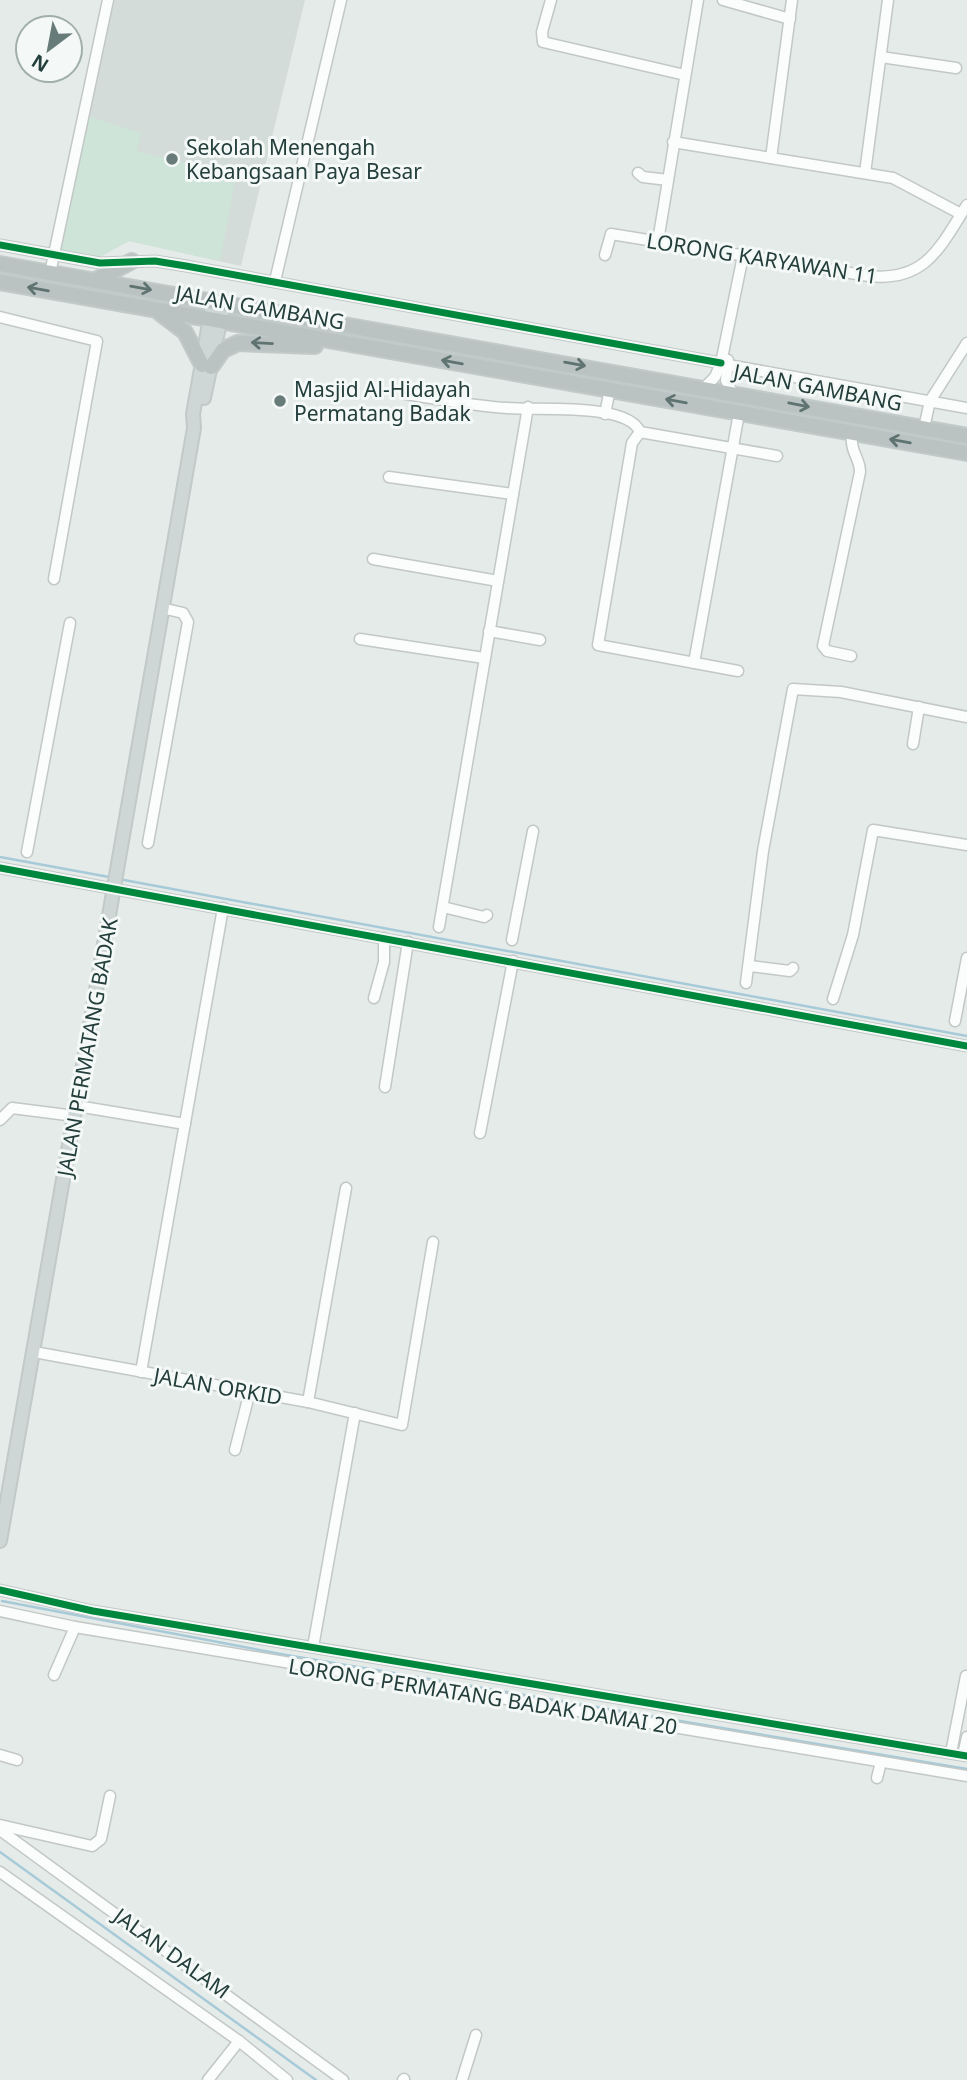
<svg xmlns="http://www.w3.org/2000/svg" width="967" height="2080" viewBox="0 0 967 2080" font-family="'Noto Sans',sans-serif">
<rect width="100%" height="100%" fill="#e5ebe9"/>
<path fill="#d3dcd9" d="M 111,0 L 305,0 L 241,266 L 129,241 L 96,259 L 68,197 Z"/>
<path fill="#cee4d8" d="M 87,116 L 141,133 L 137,151 L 236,176 L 220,261 L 129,241 L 96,259 L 58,249 Z"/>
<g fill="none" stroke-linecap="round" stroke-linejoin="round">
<g stroke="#a7cad8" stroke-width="2.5">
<path d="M 0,857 L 109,877"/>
<path d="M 124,880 L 967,1036"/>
<path d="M 2,1601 L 286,1655 L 967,1769"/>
<path d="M 0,1852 L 316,2080"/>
</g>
<g stroke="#c2c8c6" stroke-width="13">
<g id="minor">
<path d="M 551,0 L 542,32 L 543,42 L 685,75"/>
<path d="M 723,0 L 790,19"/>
<path d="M 881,57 L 956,68"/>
<path d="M 673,142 L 893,178 L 961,214"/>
<path d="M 771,158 L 792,0"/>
<path d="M 638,173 L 643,177 L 668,180"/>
<path d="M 865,173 L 888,0"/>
<path d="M 658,241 L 698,0"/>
<path d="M 0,245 L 100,263 L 155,261 L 186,266 L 721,363"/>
<path d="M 605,255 L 611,234 L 869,276 C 926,282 940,247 967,205"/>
<path d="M 50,273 L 108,0"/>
<path d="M 275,281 L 341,0"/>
<path d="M 0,317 L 97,341 L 54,579"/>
<path d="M 728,360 L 726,380 L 732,392"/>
<path d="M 728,365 L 967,408"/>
<path d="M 705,387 L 715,377 L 721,363 L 743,256"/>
<path d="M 406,394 C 439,399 473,406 507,408 C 536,411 628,402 640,432"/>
<path d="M 605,414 L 610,389"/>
<path d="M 924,428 L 930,401 L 967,343"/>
<path d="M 389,477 L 513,494"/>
<path d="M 373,559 L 498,581"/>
<path d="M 489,631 L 540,640"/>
<path d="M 360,639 L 484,658"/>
<path d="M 851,656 L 827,651 L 823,646 L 860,472 C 860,457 850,454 852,433"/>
<path d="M 694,663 L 739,413"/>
<path d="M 738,671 L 598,645 L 632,443 L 640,432 L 777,456"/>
<path d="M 913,744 L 919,707"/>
<path d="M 148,843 L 188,622 L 183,613 L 162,608"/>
<path d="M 27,852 L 70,623"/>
<path d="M 0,868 L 967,1046"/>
<path d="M 443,907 L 484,917 L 487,915"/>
<path d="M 439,927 L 528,407"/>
<path d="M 512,940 L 533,831"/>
<path d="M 750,966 L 790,971 L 793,968"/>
<path d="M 746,983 L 763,851 L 793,689 L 841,692 L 967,717"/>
<path d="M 374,998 L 384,962 L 384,938"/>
<path d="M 833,999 L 853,935 L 873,830 L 967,845"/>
<path d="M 955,1021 L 967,958"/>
<path d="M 385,1087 L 408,942"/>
<path d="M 77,1106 L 185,1124"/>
<path d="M 0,1120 L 12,1108 L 75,1116"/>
<path d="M 480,1133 L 513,961"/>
<path d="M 34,1352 L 308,1402 L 402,1425 L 433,1242"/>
<path d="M 141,1372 L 223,908"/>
<path d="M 308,1402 L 346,1188"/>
<path d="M 235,1450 L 250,1391"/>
<path d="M 0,1590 L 93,1611 L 967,1756"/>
<path d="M 0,1611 L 75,1627 L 967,1776"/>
<path d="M 313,1647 L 355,1413"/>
<path d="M 54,1675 L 75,1627"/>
<path d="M 951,1753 L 966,1676"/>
<path d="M 0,1755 L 17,1760"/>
<path d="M 963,1755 L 967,1737"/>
<path d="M 877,1778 L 881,1762"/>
<path d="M 0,1825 L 92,1846 L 101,1839 L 110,1796"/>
<path d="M 0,1830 L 343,2080"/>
<path d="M 0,1872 L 239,2041 L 287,2080"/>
<path d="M 208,2080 L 239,2041"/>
<path d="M 403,2080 L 404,2079"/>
<path d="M 462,2080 L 476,2035"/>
</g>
</g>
<g stroke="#c1cac8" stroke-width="16">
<g id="major">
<path d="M 204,398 L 224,303"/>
<path d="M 0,1541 L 194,428 L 193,414 L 213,301"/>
</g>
</g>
<g stroke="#c1cac8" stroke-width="18">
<g id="highway">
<path d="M 0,264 L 967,436"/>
<path d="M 96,280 L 132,261"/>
<path d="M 0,282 L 967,453"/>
<path d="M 160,313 L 185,332 L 202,365"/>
<path d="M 211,367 L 223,350 L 238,343 L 315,346"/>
</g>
</g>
<use href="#minor" stroke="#fbfcfc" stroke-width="10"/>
<use href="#major" stroke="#ced7d5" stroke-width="12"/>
<use href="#highway" stroke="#bac3c2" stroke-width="14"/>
<g stroke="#f4f9f7" stroke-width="11">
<g id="cycleway">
<path d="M 0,245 L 100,263 L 155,261 L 186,266 L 721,363"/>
<path d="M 0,868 L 967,1046"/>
<path d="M 0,1590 L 93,1611 L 967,1756"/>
</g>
</g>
<use href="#cycleway" stroke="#00873e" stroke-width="7"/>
</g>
<defs><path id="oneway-shaft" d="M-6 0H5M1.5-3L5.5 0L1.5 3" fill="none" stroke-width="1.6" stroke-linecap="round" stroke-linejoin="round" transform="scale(1.75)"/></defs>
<g stroke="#5f7371">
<use href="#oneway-shaft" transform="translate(141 288) rotate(10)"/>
<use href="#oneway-shaft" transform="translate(38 289) rotate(-170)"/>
<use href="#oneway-shaft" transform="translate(262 343) rotate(-177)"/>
<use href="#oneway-shaft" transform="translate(452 362) rotate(-170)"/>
<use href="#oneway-shaft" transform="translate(575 364) rotate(10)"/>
<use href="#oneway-shaft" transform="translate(676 401) rotate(-170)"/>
<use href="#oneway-shaft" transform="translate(799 405) rotate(11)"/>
<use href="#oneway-shaft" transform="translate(900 441) rotate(-170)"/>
</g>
<g fill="#677b78" stroke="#f4f9f7" stroke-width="2.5">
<circle cx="172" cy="159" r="7"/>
<circle cx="280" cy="401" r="7"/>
</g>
<g text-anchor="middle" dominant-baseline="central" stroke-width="6" stroke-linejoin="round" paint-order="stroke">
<g font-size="21" fill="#233e3b" stroke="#f4f9f7" text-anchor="start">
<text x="186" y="147">Sekolah Menengah<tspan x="186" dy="24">Kebangsaan Paya Besar</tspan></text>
<text x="294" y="389">Masjid Al-Hidayah<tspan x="294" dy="24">Permatang Badak</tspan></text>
</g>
<g font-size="21" fill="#233e3b" stroke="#f4f9f7">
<text transform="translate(762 258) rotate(9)">LORONG KARYAWAN 11</text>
<text transform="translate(260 307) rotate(10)">JALAN GAMBANG</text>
<text transform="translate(818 387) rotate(11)">JALAN GAMBANG</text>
<text transform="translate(87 1047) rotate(-80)">JALAN PERMATANG BADAK</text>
<text transform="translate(218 1386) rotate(10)">JALAN ORKID</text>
<text transform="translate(483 1696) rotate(9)">LORONG PERMATANG BADAK DAMAI 20</text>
<text transform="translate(172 1953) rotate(36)">JALAN DALAM</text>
</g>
</g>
<g transform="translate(49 49) rotate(212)"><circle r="33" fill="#f4f9f7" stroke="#a0aeac" stroke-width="2"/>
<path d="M0-5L12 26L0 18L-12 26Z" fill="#677b78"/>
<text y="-10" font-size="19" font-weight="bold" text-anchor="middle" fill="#233e3b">N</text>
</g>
</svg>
